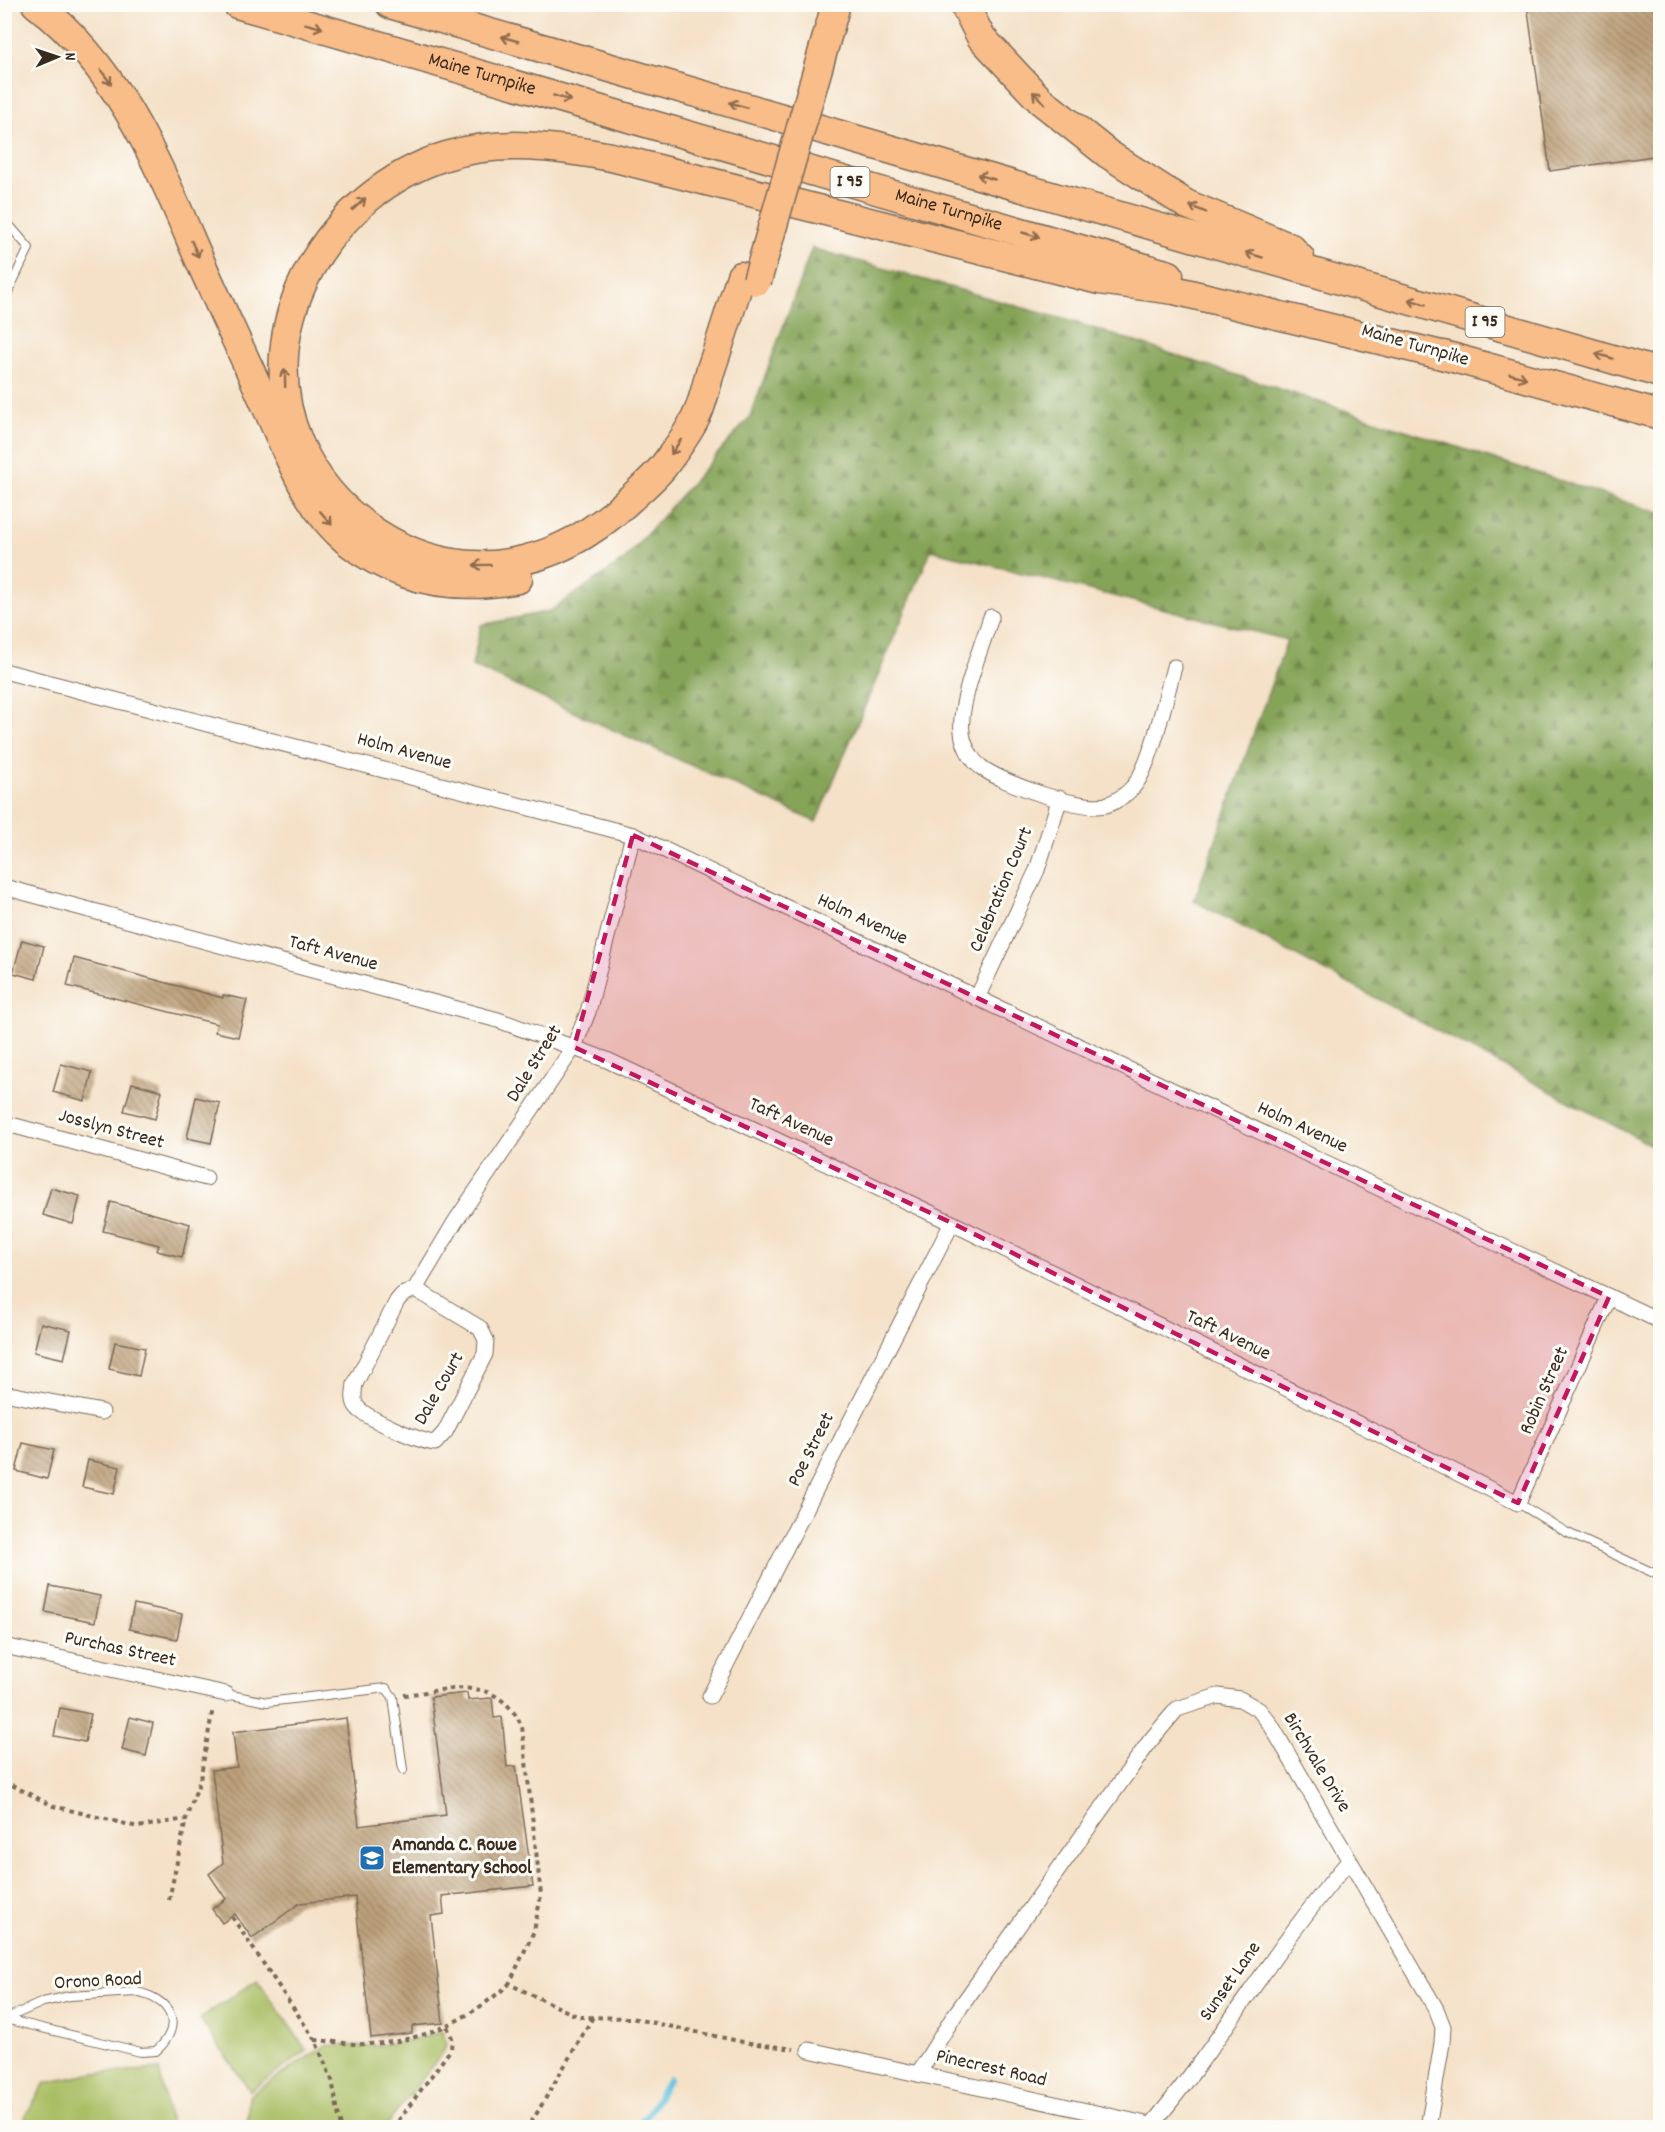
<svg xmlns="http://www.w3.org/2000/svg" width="1665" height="2132" viewBox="0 0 1665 2132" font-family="Dekko,sans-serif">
<defs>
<pattern id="forest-firs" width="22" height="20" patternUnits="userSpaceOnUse" patternTransform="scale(1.5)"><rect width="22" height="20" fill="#86a458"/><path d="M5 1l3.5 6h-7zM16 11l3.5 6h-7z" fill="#6f8648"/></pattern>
<pattern id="building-back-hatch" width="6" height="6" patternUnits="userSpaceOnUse" patternTransform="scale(1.5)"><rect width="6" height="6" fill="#bda17c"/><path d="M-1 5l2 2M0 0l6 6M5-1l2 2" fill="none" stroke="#9b8365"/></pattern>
</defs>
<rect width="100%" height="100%" fill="#fdfcf7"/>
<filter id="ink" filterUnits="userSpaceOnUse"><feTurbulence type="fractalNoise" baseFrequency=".0167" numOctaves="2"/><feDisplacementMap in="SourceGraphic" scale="12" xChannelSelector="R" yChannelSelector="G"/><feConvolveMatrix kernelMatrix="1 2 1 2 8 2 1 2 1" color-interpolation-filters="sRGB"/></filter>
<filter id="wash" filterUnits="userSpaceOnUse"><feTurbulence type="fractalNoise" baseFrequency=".008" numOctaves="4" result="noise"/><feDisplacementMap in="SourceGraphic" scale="24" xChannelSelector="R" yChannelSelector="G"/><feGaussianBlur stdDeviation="1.35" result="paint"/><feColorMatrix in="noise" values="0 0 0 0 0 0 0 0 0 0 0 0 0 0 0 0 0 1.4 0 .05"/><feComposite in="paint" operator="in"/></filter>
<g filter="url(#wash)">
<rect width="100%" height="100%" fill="#f4e1c7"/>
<path fill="url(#forest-firs)" stroke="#60673b" stroke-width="1.5" d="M 812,248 L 1077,323 L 1660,513 L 1660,1150 L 1194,901 L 1287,640 L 931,550 L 816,822 L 472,666 L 481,625 L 550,611 L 624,560 L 750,417 Z"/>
<g fill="#a9bd62" stroke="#727440" stroke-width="1.5">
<path d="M 257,1979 L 307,2051 L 250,2091 L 200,2019 Z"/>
<path d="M 443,2031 L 446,2044 L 444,2051 L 385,2127 L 247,2127 L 249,2096 L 326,2045 L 374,2046 L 419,2039 Z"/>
<path d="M 159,2069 L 171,2127 L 28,2127 L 25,2116 L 45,2083 L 95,2073 Z"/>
</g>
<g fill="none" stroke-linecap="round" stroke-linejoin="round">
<path stroke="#63c3e1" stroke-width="6" d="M 632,2128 L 648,2115 L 669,2079"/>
</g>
<g id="blocks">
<g fill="url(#building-back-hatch)">
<path d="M 1527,4 L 1660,4 L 1660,155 L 1550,171 Z"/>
<path d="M 22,940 L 44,946 L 36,979 L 13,973 Z"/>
<path d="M 74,958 L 223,998 L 223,995 L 247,1000 L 238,1037 L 215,1032 L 217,1024 L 67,986 Z"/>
<path d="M 61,1064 L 92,1072 L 85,1101 L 53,1092 Z"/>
<path d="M 132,1083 L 162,1091 L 155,1119 L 124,1111 Z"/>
<path d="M 196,1097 L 220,1103 L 211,1143 L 187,1138 Z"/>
<path d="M 51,1188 L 80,1196 L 73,1224 L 43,1215 Z"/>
<path d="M 111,1202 L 190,1224 L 182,1257 L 157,1251 L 159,1245 L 103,1231 Z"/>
<path d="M 41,1323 L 71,1330 L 64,1359 L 34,1352 Z"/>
<path d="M 115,1342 L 145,1348 L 139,1376 L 109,1369 Z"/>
<path d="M 23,1443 L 54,1450 L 47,1479 L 16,1471 Z"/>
<path d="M 88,1460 L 120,1467 L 114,1494 L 82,1487 Z"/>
<path d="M 50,1586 L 100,1596 L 95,1622 L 45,1612 Z"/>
<path d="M 134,1604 L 182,1614 L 177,1639 L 129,1629 Z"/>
<path d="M 467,1693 L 468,1700 L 492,1698 L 494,1718 L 502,1717 L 507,1767 L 516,1766 L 533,1886 L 442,1896 L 444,1914 L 431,1916 L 443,2023 L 412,2026 L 412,2033 L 371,2038 L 355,1897 L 300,1903 L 252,1938 L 235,1914 L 222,1923 L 212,1909 L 226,1899 L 209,1874 L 223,1863 L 212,1770 L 237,1767 L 233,1732 L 346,1718 L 359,1826 L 446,1815 L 431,1697 Z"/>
<path d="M 60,1708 L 91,1714 L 85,1742 L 54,1736 Z"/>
<path d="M 130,1717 L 153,1723 L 146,1756 L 122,1750 Z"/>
</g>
</g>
</g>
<g filter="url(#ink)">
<use href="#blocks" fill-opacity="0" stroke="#7c6a59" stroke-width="1.5"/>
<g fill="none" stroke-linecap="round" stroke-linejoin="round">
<g stroke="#7c6a59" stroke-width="10">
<g id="service">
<path d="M 4,219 L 29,248 L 4,300"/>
<path d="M 1518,1503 L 1566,1532 L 1660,1576"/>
<path d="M 226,1694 L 267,1702 L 386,1688 L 393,1697 L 403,1770"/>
<path d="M 136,1992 C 171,1999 185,2025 156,2051 L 141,2052 L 5,2019 L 43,2002 L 70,1996 Z"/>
</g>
</g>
<g stroke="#7c6a59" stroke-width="17">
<g id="minor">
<path d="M 991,617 C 982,646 958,704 962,732 C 963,744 971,760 981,767 C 1001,783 1081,811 1106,805 C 1116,802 1127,794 1133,787 C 1151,767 1166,695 1174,667"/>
<path d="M 4,671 L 633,835 L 1660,1321"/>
<path d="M 4,887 L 498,1020 L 607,1060 L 952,1223 L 1518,1503 L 1609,1297"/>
<path d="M 977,998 L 1037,870 L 1060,798"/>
<path d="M 4,1123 L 206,1178"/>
<path d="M 415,1289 L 455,1222 L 574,1047 L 588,1012 L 633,835"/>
<path d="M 415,1289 L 480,1328 L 486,1340 L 485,1354 L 445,1432 L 435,1443 C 421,1442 365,1418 357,1407 C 352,1401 354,1392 355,1384 L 397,1301 L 402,1295 Z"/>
<path d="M 4,1393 L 102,1412"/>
<path d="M 4,1646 L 226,1694"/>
<path d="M 710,1696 L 952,1223"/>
<path d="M 809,2050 L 1164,2128"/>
<path d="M 918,2074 L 954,2016 L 1150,1741 L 1177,1709 L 1218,1696 L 1240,1699 L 1259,1710 L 1271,1725 L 1436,2009 L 1443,2027 L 1442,2043 L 1428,2128"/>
<path d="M 1149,2128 C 1221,2043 1276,1945 1349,1861"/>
</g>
</g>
<g stroke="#7c6a59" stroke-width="31">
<g id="motorway">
<path d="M 36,4 C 121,69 159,167 200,261 C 222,311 246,360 268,410 C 289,455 307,508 347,541 C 397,581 456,591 518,579"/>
<path id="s1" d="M 237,4 L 1169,275"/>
<path d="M 390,4 L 1660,373"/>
<path d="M 964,4 L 981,37 L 1040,100 L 1108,154 L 1186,204 L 1291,248 L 1300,258"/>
<path d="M 830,26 L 836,4"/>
<path d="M 741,276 C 731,308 721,340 710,372 C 706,387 703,403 696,417 C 688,434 674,452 663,467 C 653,479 641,489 629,500 C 556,569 462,589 375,532 C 341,510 316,481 299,443 C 248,325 330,192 446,156 C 500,139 557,147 611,157 L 1099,280 L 1174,290 L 1462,360"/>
<path d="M 1443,355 L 1660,415"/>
</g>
</g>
<g stroke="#7c6a59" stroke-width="4" stroke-dasharray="4.5 4.5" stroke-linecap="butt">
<path d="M 404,1695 C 455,1689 495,1674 522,1726 L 541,1895 L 534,1931 L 509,1984 L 579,2017 L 631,2018 L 743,2042 L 794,2049"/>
<path d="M 4,1781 L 53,1806 L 138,1827 L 186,1819 L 200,1780 L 213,1708"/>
<path d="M 169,1900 L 186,1819"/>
<path d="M 232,1917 L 315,2040 L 332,2080 L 341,2128"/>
<path d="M 315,2040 C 332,2041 350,2045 367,2044 C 421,2043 470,2019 509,1984"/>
<path d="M 393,2128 L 451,2049 L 452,2038 L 447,2026"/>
<path d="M 524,2128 L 534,2118 L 593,2017"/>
</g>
<use href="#service" stroke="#fff" stroke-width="8"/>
<use href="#minor" stroke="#fff" stroke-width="15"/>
<use href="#motorway" stroke="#f8bd89" stroke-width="28"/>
<g stroke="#7c6a59" stroke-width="31" stroke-linecap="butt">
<path id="motorway-bridge" d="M 757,281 L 830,26"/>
</g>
<use href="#motorway-bridge" stroke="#f8bd89" stroke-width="28"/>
</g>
<defs><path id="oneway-shaft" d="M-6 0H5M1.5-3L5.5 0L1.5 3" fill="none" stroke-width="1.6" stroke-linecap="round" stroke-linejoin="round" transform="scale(1.5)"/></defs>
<g stroke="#906c4e">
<use href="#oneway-shaft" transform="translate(314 26) rotate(15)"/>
<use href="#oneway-shaft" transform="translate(510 39) rotate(-164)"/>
<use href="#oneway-shaft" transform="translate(106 77) rotate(53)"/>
<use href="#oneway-shaft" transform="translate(562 98) rotate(16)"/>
<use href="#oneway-shaft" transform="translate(1039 98) rotate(-136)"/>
<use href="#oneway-shaft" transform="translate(738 105) rotate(-164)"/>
<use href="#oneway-shaft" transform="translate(986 177) rotate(-164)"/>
<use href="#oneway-shaft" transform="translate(359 204) rotate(-42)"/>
<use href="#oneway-shaft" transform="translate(1198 209) rotate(-157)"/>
<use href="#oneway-shaft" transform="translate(1031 235) rotate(16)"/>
<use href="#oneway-shaft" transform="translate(195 249) rotate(66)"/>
<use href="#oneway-shaft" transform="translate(1254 255) rotate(-164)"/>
<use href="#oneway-shaft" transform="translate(1417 302) rotate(-164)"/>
<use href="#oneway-shaft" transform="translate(1604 356) rotate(-164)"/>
<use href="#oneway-shaft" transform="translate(1518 376) rotate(15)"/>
<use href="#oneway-shaft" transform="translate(285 378) rotate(-91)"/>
<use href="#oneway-shaft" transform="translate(676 447) rotate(124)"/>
<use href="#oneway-shaft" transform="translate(326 518) rotate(49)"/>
<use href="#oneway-shaft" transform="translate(482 565) rotate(179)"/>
</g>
</g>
<path fill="#c2185b" fill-opacity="0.2" stroke="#c2185b" stroke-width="4.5" stroke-dasharray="12 8" stroke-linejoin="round" d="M 633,835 L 1609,1297 L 1518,1503 L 952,1223 L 574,1047 Z"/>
<defs>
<g id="school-square" transform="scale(1.35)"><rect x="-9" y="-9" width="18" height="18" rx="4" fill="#1f6fb2" stroke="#fdfcf7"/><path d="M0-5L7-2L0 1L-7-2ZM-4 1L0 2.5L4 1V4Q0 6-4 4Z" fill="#fff"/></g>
</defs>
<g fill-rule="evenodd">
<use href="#school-square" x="372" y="1858"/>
</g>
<g text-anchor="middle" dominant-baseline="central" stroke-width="6" stroke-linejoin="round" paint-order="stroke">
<g fill="#fdfcf7" stroke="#75695f" stroke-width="1.5">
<rect x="830.5" y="167" width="39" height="30" rx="4.5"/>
<rect x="1465.5" y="307" width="39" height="30" rx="4.5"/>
</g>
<g font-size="18" font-weight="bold" fill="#3b2a1e">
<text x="850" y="182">I 95</text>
<text x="1485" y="322">I 95</text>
</g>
<g font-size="20" fill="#3b2a1e" stroke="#fdfcf7">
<text stroke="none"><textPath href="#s1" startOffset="255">Maine Turnpike</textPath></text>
<text stroke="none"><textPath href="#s1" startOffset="741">Maine Turnpike</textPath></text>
<text transform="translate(1415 346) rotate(16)">Maine Turnpike</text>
<text transform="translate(404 752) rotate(15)">Holm Avenue</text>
<text transform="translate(1002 890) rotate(-67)">Celebration Court</text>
<text transform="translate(862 920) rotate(25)">Holm Avenue</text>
<text transform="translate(333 954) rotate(15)">Taft Avenue</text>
<text transform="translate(535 1064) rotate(-58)">Dale Street</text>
<text transform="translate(791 1123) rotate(25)">Taft Avenue</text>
<text transform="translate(1302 1128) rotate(25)">Holm Avenue</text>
<text transform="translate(111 1130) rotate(15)">Josslyn Street</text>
<text transform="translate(1228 1336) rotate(26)">Taft Avenue</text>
<text transform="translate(440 1389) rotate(-60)">Dale Court</text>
<text transform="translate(1545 1391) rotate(-66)">Robin Street</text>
<text transform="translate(812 1450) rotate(-63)">Poe Street</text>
<text transform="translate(120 1650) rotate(12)">Purchas Street</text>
<text transform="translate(1316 1763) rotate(59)">Birchvale Drive</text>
<text transform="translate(98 1982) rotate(-3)">Orono Road</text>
<text transform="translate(1231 1982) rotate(-55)">Sunset Lane</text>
<text transform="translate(991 2069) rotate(13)">Pinecrest Road</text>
</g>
<g font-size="20" font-weight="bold" fill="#3b2a1e" stroke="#fdfcf7" text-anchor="start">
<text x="392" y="1846">Amanda C. Rowe<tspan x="392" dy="23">Elementary School</tspan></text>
</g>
</g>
<rect width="1665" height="2132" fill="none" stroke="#fdfcf7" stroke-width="24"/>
<g transform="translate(57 57) rotate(88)" stroke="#fdfcf7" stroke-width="4.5" paint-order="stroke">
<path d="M0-4.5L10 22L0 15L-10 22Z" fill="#3b2a1e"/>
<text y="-9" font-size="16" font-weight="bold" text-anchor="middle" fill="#3b2a1e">N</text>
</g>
</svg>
